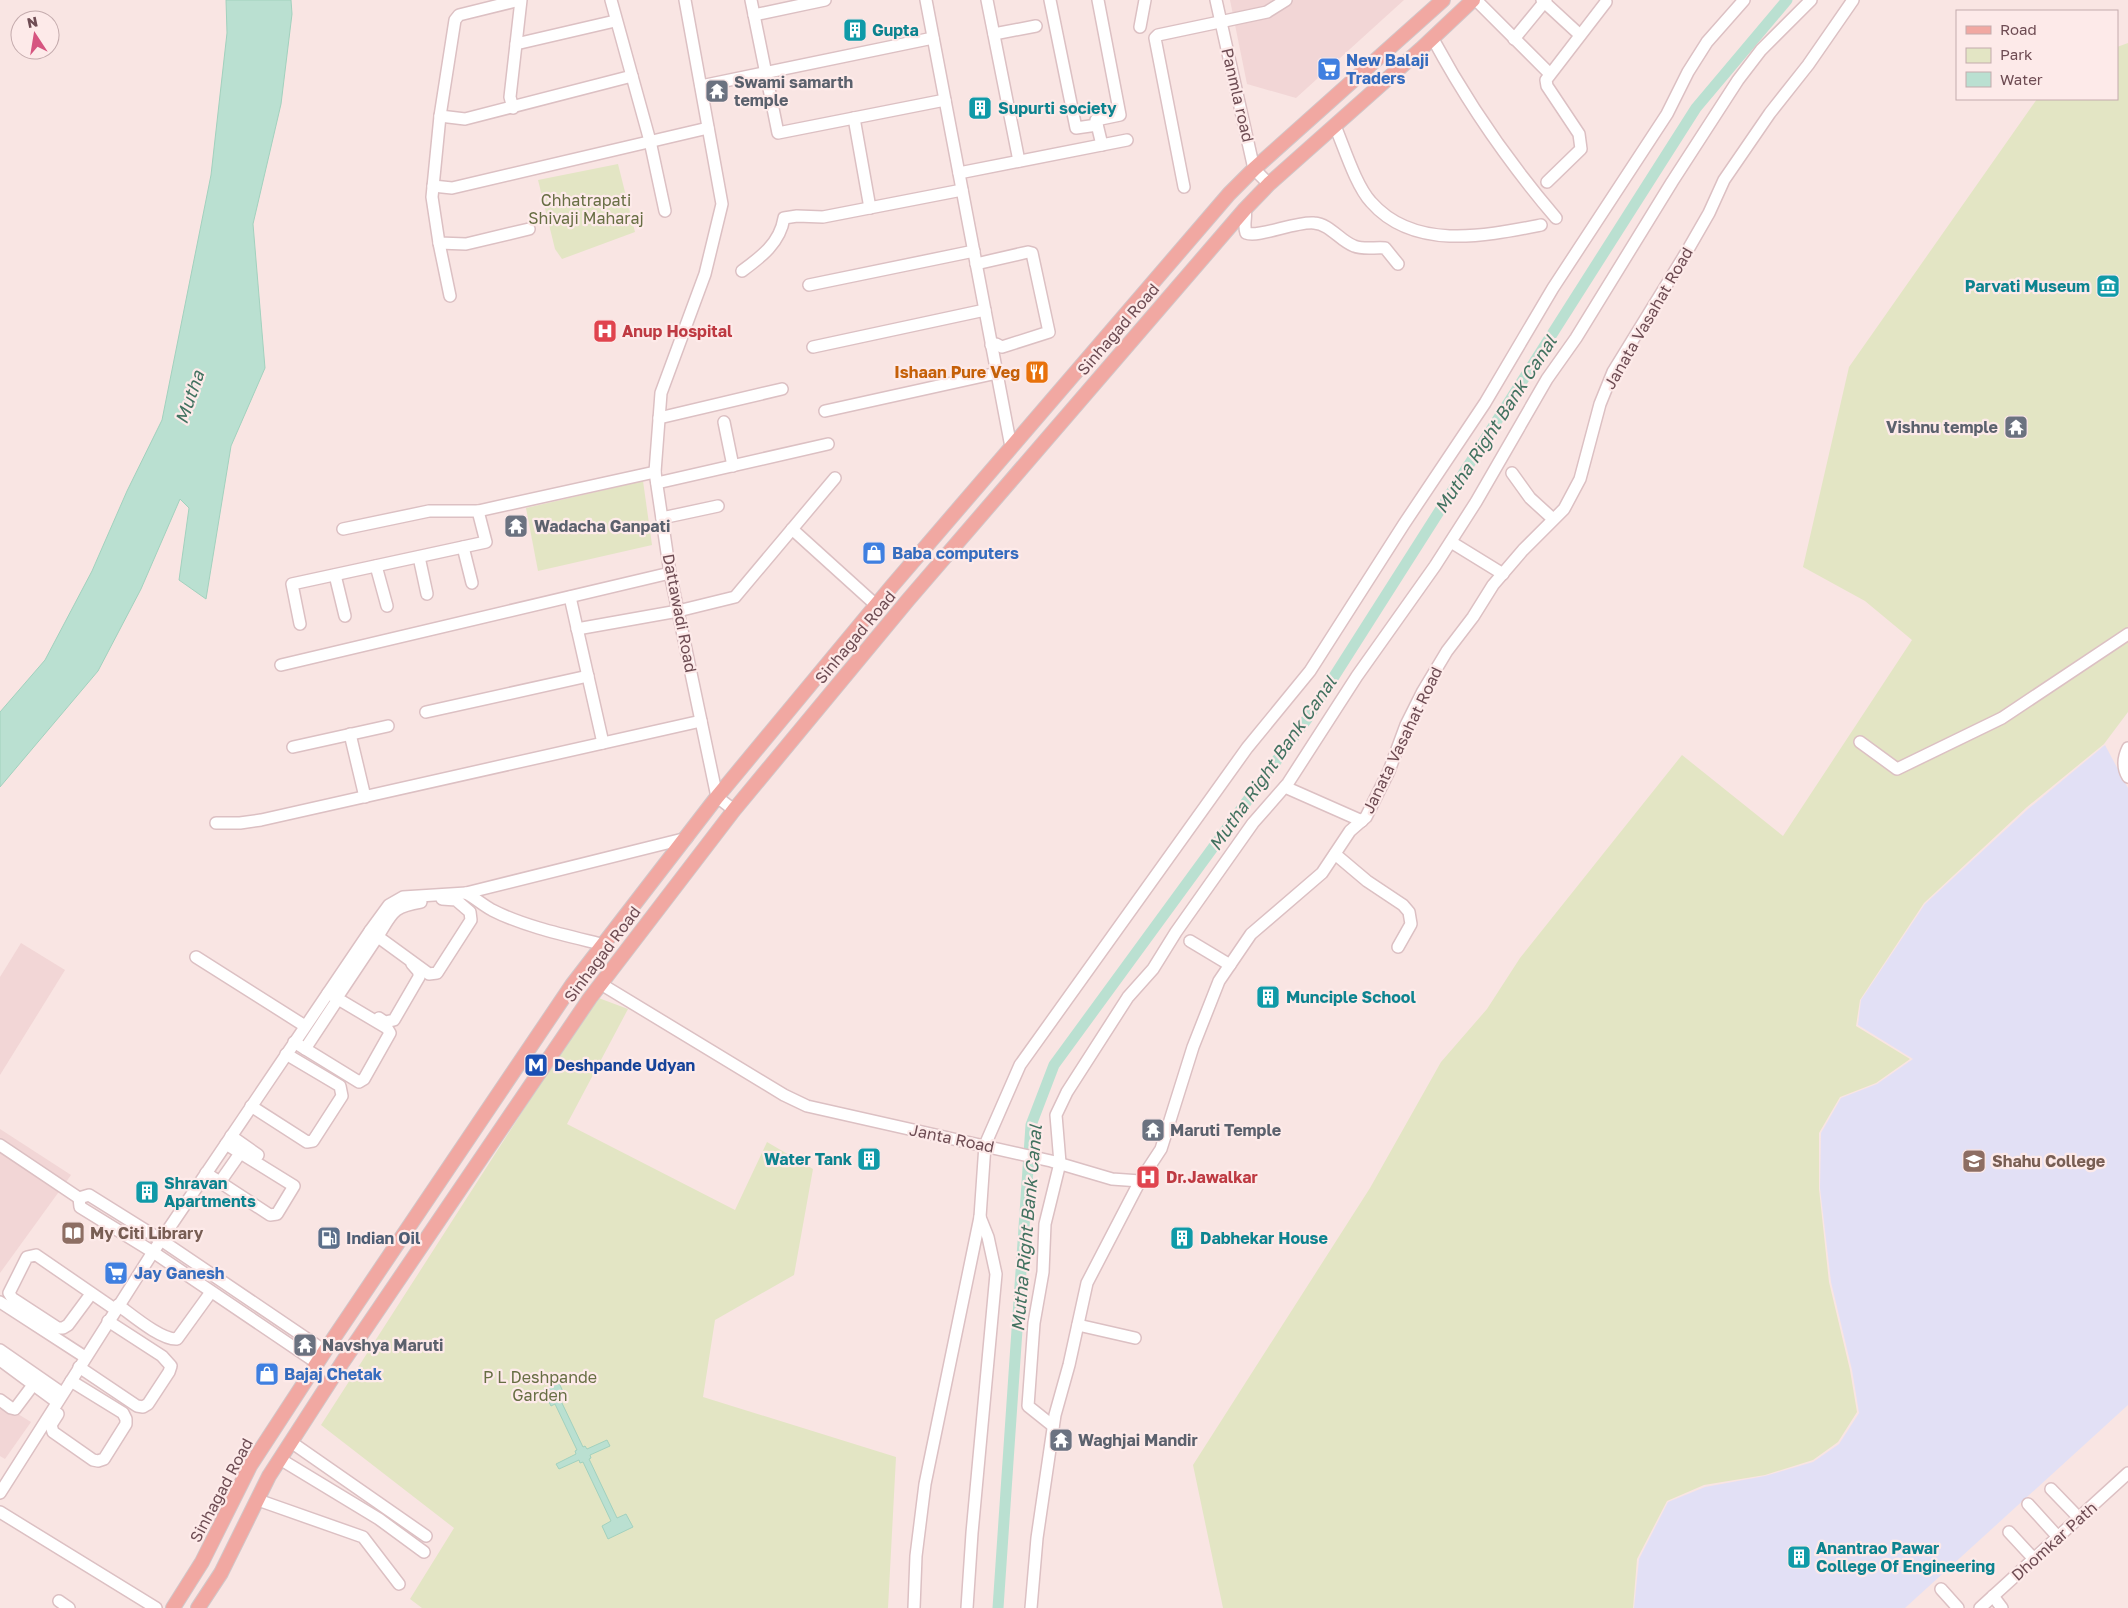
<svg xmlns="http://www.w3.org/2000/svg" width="2128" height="1608" viewBox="0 0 2128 1608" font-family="'Golos Text',sans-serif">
<rect width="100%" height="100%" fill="#f9e5e3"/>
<g fill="#f2d6d6">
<path d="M 1230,0 L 1404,0 L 1296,98 L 1247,84 Z"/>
<path d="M 21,943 L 65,970 L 0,1075 L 0,977 Z"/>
<path d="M 0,1129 L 71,1175 L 0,1273 Z"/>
<path d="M 0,1403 L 31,1422 L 5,1459 L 0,1456 Z"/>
</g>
<path fill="#e2e0f5" d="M 2105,745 L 2128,788 L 2128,1405 L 1905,1608 L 1634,1608 L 1639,1559 L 1668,1502 L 1705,1487 L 1765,1476 L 1813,1462 L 1839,1444 L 1859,1413 L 1852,1370 L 1831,1282 L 1820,1188 L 1821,1133 L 1841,1098 L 1877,1084 L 1913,1059 L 1858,1025 L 1861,1000 L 1925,904 L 2028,809 Z"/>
<g fill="#e3e5c4">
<path d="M 2128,43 L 2128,712 L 2104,744 L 2027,807 L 1924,903 L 1860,1000 L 1856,1026 L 1910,1059 L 1876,1083 L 1840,1097 L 1819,1133 L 1819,1189 L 1829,1282 L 1850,1370 L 1857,1412 L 1838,1442 L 1813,1460 L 1765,1475 L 1704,1485 L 1667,1501 L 1637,1559 L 1633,1608 L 1223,1608 L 1193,1465 L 1370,1188 L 1441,1062 L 1487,1009 L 1520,958 L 1682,755 L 1783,836 L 1912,640 L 1865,601 L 1803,567 L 1849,367 L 2037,99 L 2117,99 L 2117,47 Z"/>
<path d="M 618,164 L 635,232 L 562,259 L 555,249 L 538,180 Z"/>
<path d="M 643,481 L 652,545 L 538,571 L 526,508 Z"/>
<path d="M 596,997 L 628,1009 L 567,1124 L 735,1210 L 767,1142 L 813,1169 L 794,1275 L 715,1320 L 703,1397 L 896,1457 L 888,1608 L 422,1608 L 410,1599 L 454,1528 L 321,1425 Z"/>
</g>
<g fill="#bae0d1" stroke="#a2d1be">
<path d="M 226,0 L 291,0 L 292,14 L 281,104 L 253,224 L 265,368 L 231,446 L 206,599 L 179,580 L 189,508 L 180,499 L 141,589 L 98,671 L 0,787 L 0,712 L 45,660 L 92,571 L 127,491 L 162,420 L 211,175 L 227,33 Z"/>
<path d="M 559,1383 L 566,1398 L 561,1401 L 583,1447 L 585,1446 L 587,1449 L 607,1440 L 610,1446 L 590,1455 L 591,1458 L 589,1459 L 617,1518 L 626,1514 L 633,1527 L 608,1539 L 602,1526 L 611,1521 L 583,1462 L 580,1463 L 579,1460 L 559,1469 L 556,1464 L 576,1454 L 575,1451 L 577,1450 L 555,1404 L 551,1406 L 543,1390 Z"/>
</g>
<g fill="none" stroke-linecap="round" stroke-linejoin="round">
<path stroke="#bae0d1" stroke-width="11" d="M 998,1608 L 1031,1125 L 1054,1065 L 1307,719 L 1696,108 L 1787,0"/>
<g stroke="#dcc0c3" stroke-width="14">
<g id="minor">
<path d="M 520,0 L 459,15 L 455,20 L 440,116 L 432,197 L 439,243 L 466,244 L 529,229"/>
<path d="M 685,0 L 722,204 L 705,274 L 661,393 L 655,472 L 670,573 L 717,797 L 734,810"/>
<path d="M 751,0 L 778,133 L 945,100"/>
<path d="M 926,0 L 1011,447"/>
<path d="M 987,0 L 1019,161"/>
<path d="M 1050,0 L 1076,128 L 1097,125"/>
<path d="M 1098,0 L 1120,115 L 1096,120 L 1102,145"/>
<path d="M 1216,0 L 1254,169 L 1269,184"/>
<path d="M 1476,0 L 1549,73"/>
<path d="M 1542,0 L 1580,35"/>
<path d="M 754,15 L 825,0"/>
<path d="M 1140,27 L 1145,0"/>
<path d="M 994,34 L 1036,26"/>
<path d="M 1433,39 C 1467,102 1509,163 1556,218"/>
<path d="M 1514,39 L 1546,0"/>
<path d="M 516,44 L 615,21"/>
<path d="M 632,76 L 650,141 L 665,211"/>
<path d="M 701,86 L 933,38"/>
<path d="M 513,108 L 510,97 L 521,0"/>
<path d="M 440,116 L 465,119 L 632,76 L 611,0"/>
<path d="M 854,118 L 870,208"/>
<path d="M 1335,126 C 1344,147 1356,186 1371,202 C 1414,251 1485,236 1541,225"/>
<path d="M 959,173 L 1127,140"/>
<path d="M 1547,182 L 1581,149 L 1579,134 L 1547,86 L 1546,80 L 1606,2"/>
<path d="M 433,186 L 452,188 L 708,128"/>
<path d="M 1184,187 L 1155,38 L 1158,35 L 1267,12 L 1286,0"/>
<path d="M 1245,209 C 1247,217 1243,224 1246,233 C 1259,238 1296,221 1314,223 C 1330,224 1340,241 1354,246 C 1364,250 1375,247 1385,248 L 1398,264"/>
<path d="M 439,243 L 450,296"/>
<path d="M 976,264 L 1028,252 L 1032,253 L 1049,332 L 1002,347 L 996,344 L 991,345"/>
<path d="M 742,271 C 761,257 780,243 784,218 L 797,216 L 823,217 L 962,190"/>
<path d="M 809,285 L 974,251"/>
<path d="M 813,347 L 985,310"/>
<path d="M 825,411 L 997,373"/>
<path d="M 659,418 L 782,389"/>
<path d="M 724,422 L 733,466"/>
<path d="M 1512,473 L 1530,498 L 1553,519"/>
<path d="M 657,483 L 828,444"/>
<path d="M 662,518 L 718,506"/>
<path d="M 343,529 L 429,511 L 478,511 L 655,472"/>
<path d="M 792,529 L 876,605"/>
<path d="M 1451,542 L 1503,574"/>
<path d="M 463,547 L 472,583"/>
<path d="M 419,557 L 427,594"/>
<path d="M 376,566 L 387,606"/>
<path d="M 335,575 L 345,616"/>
<path d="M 570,597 L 603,743"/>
<path d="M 300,624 L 292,584 L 486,542 L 478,511"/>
<path d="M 577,629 L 678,611 L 735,597 L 835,478"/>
<path d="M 281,665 L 670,573"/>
<path d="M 426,712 L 588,676"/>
<path d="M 350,734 L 365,797"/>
<path d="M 1860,742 L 1897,769 L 2002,718 L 2128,634"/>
<path d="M 293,747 L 388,726"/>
<path d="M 2128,748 C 2123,758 2122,767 2128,777"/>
<path d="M 1285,787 L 1362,821"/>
<path d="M 216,823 L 240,823 L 261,820 L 701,721"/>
<path d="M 1335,854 L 1367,881 L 1403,905 L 1409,912 L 1411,924 L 1398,947"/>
<path d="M 466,893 C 475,898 483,905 492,910 C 525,927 569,936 605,945"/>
<path d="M 370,931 L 429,974 L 437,973 L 471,920 L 470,912 L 456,900 L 442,899"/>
<path d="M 378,936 C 393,912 392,907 421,902"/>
<path d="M 1190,941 L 1230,965"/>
<path d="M 196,957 L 305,1026"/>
<path d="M 601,984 L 784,1095 L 807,1106 L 1051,1161 L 1112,1179 L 1140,1181"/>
<path d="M 340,993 L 376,939"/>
<path d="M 379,1018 L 385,1022 L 394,1020 L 419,977 L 419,972 L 412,964"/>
<path d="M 294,1042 L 359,1082 L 364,1079 L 390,1033 L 387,1028 L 328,993"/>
<path d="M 305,1049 L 338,999"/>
<path d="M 251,1106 L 307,1142 L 313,1141 L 342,1096 L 340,1086 L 286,1054"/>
<path d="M 231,1136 L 258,1155"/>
<path d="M 0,1145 L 79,1198"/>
<path d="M 206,1173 L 270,1215 L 277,1214 L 294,1186 L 226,1144"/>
<path d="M 220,1182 L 241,1152"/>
<path d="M 79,1198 L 89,1195 L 161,1240 L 325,1351"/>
<path d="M 79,1198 L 80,1207 L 153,1252 L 317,1363"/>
<path d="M 91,1294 L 68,1325 L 63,1328 L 58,1328 L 12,1298 L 9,1293 L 27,1257 L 36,1255 L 116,1310"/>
<path d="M 0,1302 L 85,1357"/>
<path d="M 118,1305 C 132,1315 161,1340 177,1339 L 211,1292"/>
<path d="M 1078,1325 L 1135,1338"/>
<path d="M 0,1350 L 62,1393"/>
<path d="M 0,1360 L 57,1402"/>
<path d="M 79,1367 L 137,1406 L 143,1407 L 148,1404 L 169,1372 L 171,1366 L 162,1356 L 108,1321"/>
<path d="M 0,1400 L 11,1408 L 15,1409 L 33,1385"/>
<path d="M 58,1414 L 51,1425 L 53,1432 L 93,1460 L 98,1461 L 104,1459 L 126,1424 L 126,1419 L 123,1413 L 71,1381"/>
<path d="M 1053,1426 L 1028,1406 L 1034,1323 L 1043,1272 L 1045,1224 L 1060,1163 L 1056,1115 L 1067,1092 L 1128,997 L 1153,969 L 1176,932 L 1253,823 L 1288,783 L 1357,676 L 1435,566 L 1476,502 L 1547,379 L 1576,338 L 1672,182 L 1738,80 L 1761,50 L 1811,0"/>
<path d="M 291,1442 L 426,1536"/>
<path d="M 280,1459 L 379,1519 L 424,1552"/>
<path d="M 2051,1489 L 2079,1518"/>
<path d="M 0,1493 L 153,1252 L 370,931 L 389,905 L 403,897 L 466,893 L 687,838"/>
<path d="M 258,1500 L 363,1537 L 399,1584"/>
<path d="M 2028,1504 L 2058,1537"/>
<path d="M 0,1512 L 156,1608"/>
<path d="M 2009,1532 L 2034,1559"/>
<path d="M 1941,1589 L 1958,1608"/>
<path d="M 1993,1596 L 2002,1608"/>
<path d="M 59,1601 L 69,1608"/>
<path d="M 914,1608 L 916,1556 L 925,1484 L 980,1217 L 985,1145 L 1020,1065 L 1247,748 L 1310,671 L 1404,524 L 1485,403 L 1553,288 L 1667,114 L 1688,72 L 1707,42 L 1744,0"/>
<path d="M 967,1608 L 972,1533 L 996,1274 L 988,1237 L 980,1217"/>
<path d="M 1031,1608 L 1037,1538 L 1055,1415 L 1069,1365 L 1087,1283 L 1140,1181 L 1161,1149 L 1193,1047 L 1219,981 L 1251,934 L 1322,873 L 1350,831 L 1366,817 L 1389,771 L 1406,725 L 1423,691 L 1447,651 L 1473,617 L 1493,585 L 1523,550 L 1564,509 L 1580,479 L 1600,404 L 1613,372 L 1686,253 L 1709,213 L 1724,180 L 1770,113 L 1808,65 L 1853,0"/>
<path d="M 1980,1608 L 2128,1473"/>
</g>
</g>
<g stroke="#d1c6c8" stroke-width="16">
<g id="major">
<path d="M 173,1608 L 202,1562 L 250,1466 L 325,1351 L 572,985 L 717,797 L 892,586 L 1229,194 L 1254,169 L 1443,0"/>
<path d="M 198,1608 L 221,1573 L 269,1476 L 342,1363 L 590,998 L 734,810 L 908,600 L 1245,209 L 1269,184 L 1421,49 L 1473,0"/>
</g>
</g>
<use href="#minor" stroke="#fff" stroke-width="11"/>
<use href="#major" stroke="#f1a8a2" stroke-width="14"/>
</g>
<defs>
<g id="building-square" transform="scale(1.25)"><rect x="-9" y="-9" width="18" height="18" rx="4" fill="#0f9aa8" stroke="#fdeae9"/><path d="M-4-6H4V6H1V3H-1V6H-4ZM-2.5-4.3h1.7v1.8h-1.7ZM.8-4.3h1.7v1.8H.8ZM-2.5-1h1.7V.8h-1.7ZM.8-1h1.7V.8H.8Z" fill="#fff"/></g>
<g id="supermarket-square" transform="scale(1.25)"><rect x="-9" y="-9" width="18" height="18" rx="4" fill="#3f7fe0" stroke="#fdeae9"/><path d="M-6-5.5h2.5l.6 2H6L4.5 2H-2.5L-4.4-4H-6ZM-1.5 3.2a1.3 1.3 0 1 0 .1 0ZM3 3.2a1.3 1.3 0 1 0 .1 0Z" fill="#fff"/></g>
<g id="temple-square" transform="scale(1.25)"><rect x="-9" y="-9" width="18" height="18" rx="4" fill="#6b7280" stroke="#fdeae9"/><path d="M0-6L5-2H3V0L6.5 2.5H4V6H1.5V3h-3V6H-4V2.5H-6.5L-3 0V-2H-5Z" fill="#fff"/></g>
<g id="museum-square" transform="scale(1.25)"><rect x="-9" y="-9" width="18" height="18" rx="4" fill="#0f9aa8" stroke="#fdeae9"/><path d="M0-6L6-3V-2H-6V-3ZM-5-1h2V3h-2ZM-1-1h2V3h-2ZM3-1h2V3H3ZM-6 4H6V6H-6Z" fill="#fff"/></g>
<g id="hospital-square" transform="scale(1.25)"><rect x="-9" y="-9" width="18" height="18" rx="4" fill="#e0444e" stroke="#fdeae9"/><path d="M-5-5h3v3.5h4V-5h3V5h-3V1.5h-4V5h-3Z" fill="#fff"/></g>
<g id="restaurant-square" transform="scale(1.25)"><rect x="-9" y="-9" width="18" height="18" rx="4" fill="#e8710a" stroke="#fdeae9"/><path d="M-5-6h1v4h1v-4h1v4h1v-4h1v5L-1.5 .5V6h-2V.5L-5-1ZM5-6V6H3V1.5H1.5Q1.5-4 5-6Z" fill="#fff"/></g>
<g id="shop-square" transform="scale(1.25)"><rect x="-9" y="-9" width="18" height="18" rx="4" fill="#3f7fe0" stroke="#fdeae9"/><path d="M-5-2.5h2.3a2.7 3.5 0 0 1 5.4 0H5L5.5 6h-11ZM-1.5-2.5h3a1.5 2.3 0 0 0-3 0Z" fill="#fff"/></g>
<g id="metro-square" transform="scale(1.25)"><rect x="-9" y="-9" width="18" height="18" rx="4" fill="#1a4fb4" stroke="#fdeae9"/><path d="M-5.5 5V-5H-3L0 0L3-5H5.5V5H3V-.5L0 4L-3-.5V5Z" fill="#fff"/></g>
<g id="university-square" transform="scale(1.25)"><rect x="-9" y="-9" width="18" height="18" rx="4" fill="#8d6e63" stroke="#fdeae9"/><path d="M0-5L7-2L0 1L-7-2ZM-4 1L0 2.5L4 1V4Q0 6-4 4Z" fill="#fff"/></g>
<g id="library-square" transform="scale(1.25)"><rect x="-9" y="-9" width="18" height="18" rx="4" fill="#8d6e63" stroke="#fdeae9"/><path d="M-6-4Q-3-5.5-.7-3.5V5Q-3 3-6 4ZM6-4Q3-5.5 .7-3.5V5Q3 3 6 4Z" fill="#fff"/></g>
<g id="fuel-square" transform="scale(1.25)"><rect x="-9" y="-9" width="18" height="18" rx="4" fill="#5c6f8a" stroke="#fdeae9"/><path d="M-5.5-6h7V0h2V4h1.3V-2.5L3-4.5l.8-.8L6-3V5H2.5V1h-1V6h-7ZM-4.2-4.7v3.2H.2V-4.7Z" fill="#fff"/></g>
</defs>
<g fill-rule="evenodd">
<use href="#building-square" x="855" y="30"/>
<use href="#supermarket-square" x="1329" y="69"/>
<use href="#temple-square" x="717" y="91"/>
<use href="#building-square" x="980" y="108"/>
<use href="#museum-square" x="2108" y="286"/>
<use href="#hospital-square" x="605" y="331"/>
<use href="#restaurant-square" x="1037" y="372"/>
<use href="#temple-square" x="2016" y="427"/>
<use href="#temple-square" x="516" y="526"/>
<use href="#shop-square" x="874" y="553"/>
<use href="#building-square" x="1268" y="997"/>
<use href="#metro-square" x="536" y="1065"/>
<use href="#temple-square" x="1153" y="1130"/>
<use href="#building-square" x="869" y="1159"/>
<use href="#university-square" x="1974" y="1161"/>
<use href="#hospital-square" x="1148" y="1177"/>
<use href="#building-square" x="147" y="1192"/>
<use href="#library-square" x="73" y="1233"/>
<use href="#fuel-square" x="329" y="1238"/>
<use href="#building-square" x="1182" y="1238"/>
<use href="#supermarket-square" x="116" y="1273"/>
<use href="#temple-square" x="305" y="1345"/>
<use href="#shop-square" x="267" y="1374"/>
<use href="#temple-square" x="1061" y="1440"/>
<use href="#building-square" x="1799" y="1557"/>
</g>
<g text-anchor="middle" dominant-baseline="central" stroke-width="4.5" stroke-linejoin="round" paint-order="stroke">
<g font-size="16" font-weight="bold" fill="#0d838f" stroke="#fdeae9" text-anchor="start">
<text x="872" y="30">Gupta</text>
<text x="998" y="108">Supurti society</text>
<text x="2090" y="286" text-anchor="end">Parvati Museum</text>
<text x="1286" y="997">Munciple School</text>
<text x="852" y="1159" text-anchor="end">Water Tank</text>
<text x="164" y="1183">Shravan<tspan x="164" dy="18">Apartments</tspan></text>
<text x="1200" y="1238">Dabhekar House</text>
<text x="1816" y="1548">Anantrao Pawar<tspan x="1816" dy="18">College Of Engineering</tspan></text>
</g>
<g font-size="16" font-weight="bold" fill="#366cbe" stroke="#fdeae9" text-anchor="start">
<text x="1346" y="60">New Balaji<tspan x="1346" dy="18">Traders</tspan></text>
<text x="892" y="553">Baba computers</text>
<text x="134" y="1273">Jay Ganesh</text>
<text x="284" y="1374">Bajaj Chetak</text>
</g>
<g font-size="16" font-weight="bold" fill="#5b616d" stroke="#fdeae9" text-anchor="start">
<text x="734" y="82">Swami samarth<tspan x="734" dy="18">temple</tspan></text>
<text x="1998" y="427" text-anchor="end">Vishnu temple</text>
<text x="534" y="526">Wadacha Ganpati</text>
<text x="1170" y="1130">Maruti Temple</text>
<text x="322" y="1345">Navshya Maruti</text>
<text x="1078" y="1440">Waghjai Mandir</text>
</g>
<g font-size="16" fill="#6e4c53" stroke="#fdeae9">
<text transform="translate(1238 95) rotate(77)">Panmla road</text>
<text transform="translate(1648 318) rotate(-60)">Janata Vasahat Road</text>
<text transform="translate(1118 329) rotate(-49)">Sinhagad Road</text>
<text transform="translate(680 613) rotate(79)">Dattawadi Road</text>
<text transform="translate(855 637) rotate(-50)">Sinhagad Road</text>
<text transform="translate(1402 740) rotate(-64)">Janata Vasahat Road</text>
<text transform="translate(602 954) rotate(-53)">Sinhagad Road</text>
<text transform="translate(952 1138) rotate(12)">Janta Road</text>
<text transform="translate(221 1490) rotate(-62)">Sinhagad Road</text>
<text transform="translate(2054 1541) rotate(-42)">Dhomkar Path</text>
</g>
<g font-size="16" fill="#676e43" stroke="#fdeae9">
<text x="586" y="200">Chhatrapati<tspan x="586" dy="18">Shivaji Maharaj</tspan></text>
<text x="540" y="1377">P L Deshpande<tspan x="540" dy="18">Garden</tspan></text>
</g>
<g font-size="16" font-weight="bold" fill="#be3a42" stroke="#fdeae9" text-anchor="start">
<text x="622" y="331">Anup Hospital</text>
<text x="1166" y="1177">Dr.Jawalkar</text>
</g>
<g font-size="16" font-weight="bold" fill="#c56008" stroke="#fdeae9" text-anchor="end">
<text x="1020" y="372">Ishaan Pure Veg</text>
</g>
<g font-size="16" font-weight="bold" fill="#164399" stroke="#fdeae9" text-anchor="start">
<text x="554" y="1065">Deshpande Udyan</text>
</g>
<g font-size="16" font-weight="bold" fill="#785e54" stroke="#fdeae9" text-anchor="start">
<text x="1992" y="1161">Shahu College</text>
<text x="90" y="1233">My Citi Library</text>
</g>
<g font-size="16" font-weight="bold" fill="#4e5e75" stroke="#fdeae9" text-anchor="start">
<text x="346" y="1238">Indian Oil</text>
</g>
<g font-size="18" font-style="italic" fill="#427260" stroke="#fdeae9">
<text transform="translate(189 397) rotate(-71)">Mutha</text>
<text transform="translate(1495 424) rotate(-57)">Mutha Right Bank Canal</text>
<text transform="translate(1272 763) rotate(-55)">Mutha Right Bank Canal</text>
<text transform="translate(1026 1228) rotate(-85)">Mutha Right Bank Canal</text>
</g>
</g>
<rect x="1956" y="10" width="162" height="90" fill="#fdeae9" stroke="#c4abad"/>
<rect x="1966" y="26" width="25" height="8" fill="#f1a8a2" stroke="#c4abad"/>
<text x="2000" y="35" font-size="15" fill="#6e4c53">Road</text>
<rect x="1966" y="48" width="25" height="15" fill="#e3e5c4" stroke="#c4abad"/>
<text x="2000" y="60" font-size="15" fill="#6e4c53">Park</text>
<rect x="1966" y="72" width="25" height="15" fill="#bae0d1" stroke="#c4abad"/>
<text x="2000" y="85" font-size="15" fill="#6e4c53">Water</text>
<g transform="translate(35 35) rotate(348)"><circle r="24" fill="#fdeae9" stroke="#c4abad"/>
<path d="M0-4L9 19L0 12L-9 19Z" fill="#d65580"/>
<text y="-8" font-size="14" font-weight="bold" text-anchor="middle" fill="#6e4c53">N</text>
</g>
</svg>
